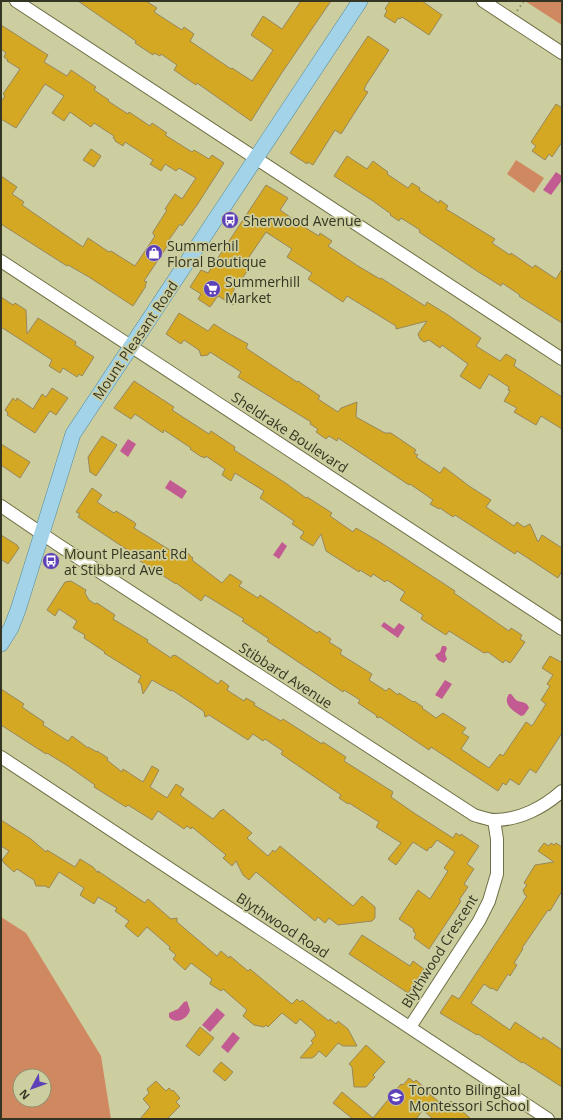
<svg xmlns="http://www.w3.org/2000/svg" width="563" height="1120" viewBox="0 0 563 1120" font-family="'Open Sans',sans-serif">
<rect width="100%" height="100%" fill="#cdcea0"/>
<g fill="#d08861" fill-rule="evenodd">
<path d="M 525,1 L 562,1 L 562,25 Z"/>
<path d="M 516,160 L 544,178 L 534,193 L 507,174 Z"/>
<path d="M 1,917 L 26,933 L 101,1056 L 111,1119 L 1,1119 ZM 20,1076 L 44,1076 L 44,1100 L 20,1100 Z"/>
</g>
<g fill="#c25b92">
<path d="M 556,172 L 562,176 L 562,180 L 551,195 L 543,190 Z"/>
<path d="M 128,439 L 136,444 L 128,457 L 120,451 Z"/>
<path d="M 170,480 L 187,491 L 182,499 L 165,488 Z"/>
<path d="M 282,542 L 287,546 L 279,559 L 273,555 Z"/>
<path d="M 384,622 L 394,629 L 399,623 L 405,627 L 398,638 L 381,626 Z"/>
<path d="M 442,646 L 445,646 L 447,648 L 445,654 L 447,659 L 444,663 L 438,660 L 435,655 L 440,652 Z"/>
<path d="M 445,680 L 452,684 L 442,699 L 435,695 Z"/>
<path d="M 509,694 L 511,694 C 513,696 515,700 518,701 C 524,703 527,702 529,708 L 524,715 L 521,716 C 513,711 502,704 509,694 Z"/>
<path d="M 187,1001 L 190,1010 C 188,1019 175,1025 169,1017 L 169,1013 L 178,1009 L 184,1002 Z"/>
<path d="M 217,1008 L 225,1015 L 210,1032 L 202,1025 Z"/>
<path d="M 233,1032 L 240,1038 L 228,1053 L 221,1047 Z"/>
</g>
<g fill="#d4a822" stroke="#97875d">
<path d="M 78,1 L 146,1 L 157,8 L 154,12 L 182,30 L 184,27 L 194,34 L 190,41 L 231,69 L 232,68 L 252,81 L 273,50 L 251,35 L 263,16 L 282,29 L 301,1 L 331,1 L 281,74 L 251,121 L 197,83 L 196,85 L 174,70 L 177,65 L 161,54 L 160,56 L 154,53 L 153,55 L 135,43 L 136,41 Z"/>
<path d="M 390,1 L 422,1 L 442,15 L 429,35 L 402,17 L 400,19 L 398,18 L 395,23 L 384,16 L 387,11 L 385,9 Z"/>
<path d="M 1,25 L 48,55 L 44,62 L 67,76 L 71,70 L 96,87 L 94,90 L 109,100 L 108,101 L 128,114 L 129,112 L 150,126 L 152,123 L 167,133 L 165,135 L 192,152 L 194,150 L 209,159 L 212,155 L 224,163 L 197,205 L 182,226 L 180,224 L 166,244 L 168,245 L 144,281 L 147,282 L 145,285 L 146,286 L 133,306 L 89,277 L 68,265 L 67,266 L 1,224 L 1,176 L 17,187 L 12,194 L 24,202 L 22,205 L 67,236 L 83,247 L 88,238 L 109,252 L 111,251 L 135,266 L 155,236 L 153,234 L 153,232 L 167,210 L 165,209 L 175,194 L 182,199 L 196,178 L 179,168 L 176,171 L 165,164 L 161,171 L 150,164 L 153,160 L 125,142 L 123,146 L 115,141 L 115,139 L 113,138 L 114,136 L 94,123 L 91,127 L 70,112 L 64,121 L 52,113 L 64,96 L 45,84 L 16,128 L 1,119 L 1,102 L 5,96 L 3,94 L 20,69 L 7,61 L 8,60 L 4,57 L 6,53 L 1,49 Z"/>
<path d="M 368,36 L 389,50 L 366,85 L 364,90 L 368,92 L 341,134 L 335,130 L 313,165 L 308,162 L 307,164 L 290,153 Z"/>
<path d="M 556,104 L 562,108 L 562,142 L 552,157 L 549,154 L 545,160 L 532,151 L 536,146 L 531,142 Z"/>
<path d="M 91,149 L 101,156 L 94,167 L 83,160 Z"/>
<path d="M 347,156 L 367,169 L 373,161 L 388,172 L 387,174 L 408,188 L 412,183 L 420,188 L 419,190 L 439,203 L 440,200 L 448,206 L 446,209 L 495,239 L 492,243 L 510,255 L 511,253 L 533,268 L 535,265 L 556,279 L 562,269 L 562,323 L 519,296 L 520,295 L 502,283 L 501,286 L 477,271 L 419,232 L 420,230 L 401,218 L 399,221 L 390,215 L 391,214 L 373,201 L 334,176 Z"/>
<path d="M 266,185 L 288,198 L 280,210 L 309,230 L 319,236 L 320,233 L 332,241 L 328,246 L 358,266 L 380,279 L 381,278 L 425,306 L 427,302 L 448,315 L 481,338 L 476,346 L 500,361 L 506,354 L 516,360 L 514,366 L 562,397 L 562,429 L 541,416 L 536,425 L 514,412 L 517,408 L 504,401 L 510,391 L 508,390 L 509,387 L 489,374 L 480,389 L 460,376 L 468,364 L 442,345 L 440,348 L 429,340 L 424,342 L 420,339 L 418,334 L 427,321 L 396,329 L 396,326 L 347,296 L 343,302 L 308,279 L 312,273 L 287,257 L 292,249 L 266,232 L 247,260 L 253,263 L 233,291 L 240,295 L 233,305 L 218,296 L 210,307 L 198,299 L 201,294 L 190,287 L 201,270 L 208,273 Z"/>
<path d="M 1,297 L 13,305 L 15,303 L 26,310 L 27,334 L 38,318 L 76,342 L 75,345 L 94,357 L 82,376 L 79,374 L 77,377 L 63,368 L 60,373 L 49,366 L 52,360 L 1,327 Z"/>
<path d="M 179,313 L 208,331 L 214,324 L 228,333 L 248,344 L 246,348 L 297,382 L 298,381 L 320,396 L 318,399 L 338,412 L 341,408 L 357,402 L 356,417 L 385,433 L 391,433 L 416,450 L 414,453 L 418,455 L 416,457 L 440,473 L 444,467 L 460,479 L 469,486 L 491,500 L 486,507 L 514,526 L 517,522 L 524,527 L 530,524 L 538,542 L 542,535 L 562,548 L 562,571 L 558,578 L 517,551 L 515,554 L 455,515 L 453,517 L 440,508 L 439,509 L 430,504 L 433,500 L 426,495 L 410,484 L 409,485 L 338,438 L 337,441 L 329,436 L 326,439 L 316,432 L 318,429 L 310,424 L 311,422 L 238,377 L 241,372 L 224,361 L 210,352 L 208,355 L 201,356 L 199,350 L 184,340 L 181,344 L 166,334 Z"/>
<path d="M 134,381 L 174,407 L 172,410 L 209,434 L 211,431 L 235,447 L 234,450 L 287,484 L 306,498 L 307,497 L 332,513 L 330,516 L 353,532 L 356,528 L 380,542 L 455,591 L 454,593 L 509,631 L 511,628 L 522,635 L 520,639 L 525,642 L 514,658 L 510,663 L 505,660 L 503,663 L 488,652 L 484,653 L 449,631 L 446,635 L 421,619 L 423,615 L 400,600 L 405,592 L 387,580 L 385,582 L 373,574 L 371,577 L 360,570 L 359,572 L 326,551 L 321,534 L 313,546 L 300,538 L 304,532 L 292,524 L 294,521 L 260,498 L 264,491 L 235,473 L 231,481 L 222,475 L 225,469 L 206,456 L 205,458 L 200,456 L 190,449 L 191,448 L 164,430 L 163,433 L 135,414 L 131,419 L 114,408 Z"/>
<path d="M 52,388 L 68,398 L 56,415 L 50,411 L 35,433 L 7,415 L 8,413 L 5,410 L 13,398 L 16,401 L 17,398 L 33,409 L 42,394 L 46,397 Z"/>
<path d="M 102,436 L 117,445 L 96,476 L 90,472 L 88,457 Z"/>
<path d="M 1,444 L 30,462 L 20,478 L 1,465 Z"/>
<path d="M 92,488 L 102,495 L 97,502 L 114,513 L 116,511 L 134,522 L 136,524 L 134,528 L 178,555 L 182,549 L 190,555 L 190,556 L 193,558 L 192,560 L 222,583 L 230,574 L 242,582 L 239,586 L 258,598 L 260,595 L 317,633 L 319,631 L 331,639 L 329,642 L 342,650 L 340,654 L 372,674 L 369,680 L 386,691 L 389,688 L 398,695 L 399,693 L 413,702 L 414,701 L 423,707 L 422,708 L 436,718 L 443,713 L 466,728 L 462,733 L 469,737 L 461,749 L 489,768 L 500,754 L 503,756 L 526,722 L 532,726 L 546,704 L 541,700 L 550,686 L 547,684 L 553,675 L 542,668 L 550,656 L 561,662 L 562,661 L 562,733 L 536,773 L 530,769 L 519,785 L 510,779 L 506,785 L 503,783 L 498,791 L 431,747 L 429,750 L 380,717 L 377,718 L 376,715 L 358,703 L 360,700 L 344,690 L 343,692 L 267,641 L 269,639 L 242,621 L 244,619 L 205,595 L 201,601 L 176,583 L 176,584 L 140,561 L 141,559 L 78,517 L 80,514 L 76,512 Z"/>
<path d="M 1,535 L 17,545 L 19,548 L 8,564 L 1,559 Z"/>
<path d="M 71,581 L 86,590 L 85,593 L 89,600 L 95,604 L 97,603 L 115,615 L 113,619 L 148,640 L 147,642 L 171,658 L 173,655 L 174,656 L 175,655 L 218,684 L 221,680 L 229,686 L 227,690 L 244,701 L 246,698 L 255,703 L 254,705 L 281,721 L 283,719 L 322,744 L 323,742 L 346,757 L 344,761 L 393,792 L 391,797 L 414,813 L 453,838 L 456,833 L 460,836 L 461,834 L 479,846 L 467,864 L 474,869 L 464,884 L 468,887 L 459,900 L 461,901 L 429,949 L 414,938 L 416,934 L 413,931 L 414,929 L 399,919 L 418,890 L 430,899 L 448,871 L 444,868 L 455,852 L 437,840 L 431,848 L 430,847 L 427,851 L 413,842 L 396,865 L 388,859 L 401,843 L 376,827 L 379,822 L 349,803 L 348,804 L 339,798 L 341,795 L 281,754 L 283,751 L 265,739 L 263,741 L 253,734 L 248,740 L 209,715 L 205,717 L 204,712 L 202,710 L 172,690 L 171,691 L 166,688 L 152,680 L 143,694 L 141,684 L 138,682 L 141,676 L 104,653 L 105,652 L 84,638 L 85,635 L 73,628 L 77,621 L 59,609 L 55,616 L 47,610 L 65,582 Z"/>
<path d="M 1,689 L 24,704 L 22,707 L 44,722 L 43,725 L 68,741 L 72,736 L 88,748 L 88,747 L 97,752 L 97,751 L 108,758 L 107,760 L 122,772 L 123,769 L 143,782 L 152,766 L 159,770 L 150,787 L 167,798 L 176,784 L 184,789 L 180,795 L 213,819 L 221,810 L 222,811 L 223,809 L 252,833 L 247,838 L 268,856 L 273,850 L 275,852 L 280,846 L 353,906 L 362,896 L 375,907 L 375,918 L 372,921 L 338,925 L 329,918 L 325,923 L 318,917 L 315,921 L 256,872 L 249,880 L 243,875 L 236,861 L 232,866 L 223,858 L 226,855 L 192,827 L 191,829 L 187,826 L 184,829 L 158,811 L 152,820 L 128,805 L 126,807 L 94,787 L 95,785 L 68,766 L 47,753 L 46,754 L 1,725 Z"/>
<path d="M 1,820 L 31,839 L 46,852 L 47,850 L 75,867 L 80,859 L 93,867 L 98,873 L 98,871 L 145,903 L 148,899 L 171,919 L 177,918 L 177,922 L 217,956 L 221,951 L 229,958 L 230,956 L 248,971 L 250,969 L 292,1004 L 297,999 L 300,1002 L 302,1000 L 329,1021 L 330,1019 L 336,1024 L 338,1021 L 348,1029 L 357,1046 L 343,1046 L 338,1043 L 326,1057 L 319,1051 L 315,1056 L 312,1058 L 300,1058 L 313,1043 L 311,1041 L 316,1035 L 314,1033 L 315,1032 L 300,1019 L 296,1024 L 282,1013 L 268,1027 L 266,1025 L 264,1027 L 254,1025 L 243,1016 L 247,1010 L 223,989 L 221,991 L 210,984 L 210,983 L 212,979 L 191,963 L 185,970 L 173,959 L 176,955 L 169,949 L 170,947 L 147,927 L 138,937 L 125,926 L 129,921 L 115,911 L 117,908 L 98,897 L 94,904 L 80,895 L 84,888 L 59,872 L 49,888 L 45,886 L 36,886 L 34,880 L 17,869 L 14,872 L 3,862 L 3,861 L 2,860 L 9,851 L 1,846 Z"/>
<path d="M 544,843 L 549,846 L 551,843 L 554,845 L 556,843 L 562,847 L 562,891 L 550,911 L 548,910 L 522,948 L 523,949 L 514,963 L 517,965 L 510,976 L 508,974 L 497,991 L 492,988 L 491,989 L 484,984 L 471,1003 L 510,1030 L 515,1022 L 542,1040 L 543,1037 L 562,1050 L 562,1087 L 523,1062 L 522,1063 L 478,1034 L 477,1035 L 440,1013 L 452,995 L 459,999 L 516,913 L 527,896 L 525,895 L 523,890 L 527,885 L 524,883 L 535,865 L 554,862 L 538,851 Z"/>
<path d="M 362,935 L 410,966 L 413,961 L 424,969 L 408,993 L 349,954 Z"/>
<path d="M 200,1027 L 214,1038 L 199,1056 L 186,1046 Z"/>
<path d="M 366,1045 L 385,1062 L 373,1075 L 375,1077 L 366,1087 L 354,1087 L 352,1067 L 349,1064 Z"/>
<path d="M 221,1062 L 233,1072 L 225,1081 L 213,1071 Z"/>
<path d="M 409,1078 L 414,1082 L 416,1080 L 427,1090 L 426,1091 L 445,1107 L 451,1101 L 471,1119 L 433,1119 L 423,1110 L 416,1119 L 353,1119 L 333,1103 L 342,1092 L 373,1118 L 401,1084 L 403,1085 Z"/>
<path d="M 156,1081 L 166,1091 L 169,1088 L 172,1091 L 173,1090 L 180,1098 L 176,1102 L 180,1106 L 167,1119 L 140,1119 L 150,1107 L 143,1099 L 149,1093 L 147,1089 Z"/>
</g>
<g fill="none" stroke-linecap="round" stroke-linejoin="round">
<g stroke="#6f6f45" stroke-width="14">
<g id="minor">
<path d="M 16,1 L 562,359"/>
<path d="M 483,1 L 562,53"/>
<path d="M 1,261 L 562,629"/>
<path d="M 1,506 L 57,544 L 474,815 C 481,817 488,820 495,820 C 520,820 544,807 562,791"/>
<path d="M 1,757 L 548,1119"/>
<path d="M 410,1027 L 479,921 L 489,901 L 497,874 L 497,839 L 494,820"/>
</g>
</g>
<g stroke="#53899a" stroke-width="16">
<path id="major" d="M 1,644 L 11,628 L 18,610 L 73,434 L 360,1"/>
</g>
<path stroke="#969773" stroke-width="2" stroke-dasharray="2 3" stroke-linecap="butt" d="M 517,11 L 524,1"/>
<use href="#minor" stroke="#fff" stroke-width="12"/>
<use href="#major" stroke="#a2d3e9" stroke-width="15"/>
</g>
<defs>
<g id="bus-disc" transform="scale(0.9)"><circle r="9.5" fill="#5e41b9" stroke="#cdcea0"/><path d="M-5-6H5V4H4V6H2V4H-2V6H-4V4H-5ZM-3.5-4V0h7V-4ZM-3.5 1.2v1.5H-2V1.2ZM2 1.2v1.5H3.5V1.2Z" fill="#fff"/></g>
<g id="shop-disc" transform="scale(0.9)"><circle r="9.5" fill="#5e41b9" stroke="#cdcea0"/><path d="M-5-2.5h2.3a2.7 3.5 0 0 1 5.4 0H5L5.5 6h-11ZM-1.5-2.5h3a1.5 2.3 0 0 0-3 0Z" fill="#fff"/></g>
<g id="supermarket-disc" transform="scale(0.9)"><circle r="9.5" fill="#5e41b9" stroke="#cdcea0"/><path d="M-6-5.5h2.5l.6 2H6L4.5 2H-2.5L-4.4-4H-6ZM-1.5 3.2a1.3 1.3 0 1 0 .1 0ZM3 3.2a1.3 1.3 0 1 0 .1 0Z" fill="#fff"/></g>
<g id="school-disc" transform="scale(0.9)"><circle r="9.5" fill="#5e41b9" stroke="#cdcea0"/><path d="M0-5L7-2L0 1L-7-2ZM-4 1L0 2.5L4 1V4Q0 6-4 4Z" fill="#fff"/></g>
</defs>
<g fill-rule="evenodd">
<use href="#bus-disc" x="230" y="220"/>
<use href="#shop-disc" x="154" y="253"/>
<use href="#supermarket-disc" x="212" y="289"/>
<use href="#bus-disc" x="51" y="561"/>
<use href="#school-disc" x="396" y="1097"/>
</g>
<g text-anchor="middle" dominant-baseline="central" stroke-width="3.5" stroke-linejoin="round" paint-order="stroke">
<g font-size="14" fill="#343522" stroke="#cdcea0" text-anchor="start">
<text x="243" y="220">Sherwood Avenue</text>
<text x="167" y="245">Summerhil<tspan x="167" dy="16">Floral Boutique</tspan></text>
<text x="225" y="281">Summerhill<tspan x="225" dy="16">Market</tspan></text>
<text x="64" y="553">Mount Pleasant Rd<tspan x="64" dy="16">at Stibbard Ave</tspan></text>
<text x="409" y="1089">Toronto Bilingual<tspan x="409" dy="16">Montessori School</tspan></text>
</g>
<g font-size="14" fill="#343522" stroke="#cdcea0">
<text transform="translate(135 340) rotate(-56)">Mount Pleasant Road</text>
<text transform="translate(290 432) rotate(33)">Sheldrake Boulevard</text>
<text transform="translate(286 675) rotate(33)">Stibbard Avenue</text>
<text transform="translate(283 925) rotate(33)">Blythwood Road</text>
<text transform="translate(439 951) rotate(-58)">Blythwood Crescent</text>
</g>
</g>
<rect width="563" height="1120" fill="none" stroke="#343522" stroke-width="4"/>
<g transform="translate(32 1088) rotate(229)"><circle r="19" fill="#cdcea0" stroke="#90916e"/>
<path d="M0-3L7 15L0 10L-7 15Z" fill="#5e41b9"/>
<text y="-6" font-size="11" font-weight="bold" text-anchor="middle" fill="#343522">N</text>
</g>
</svg>
